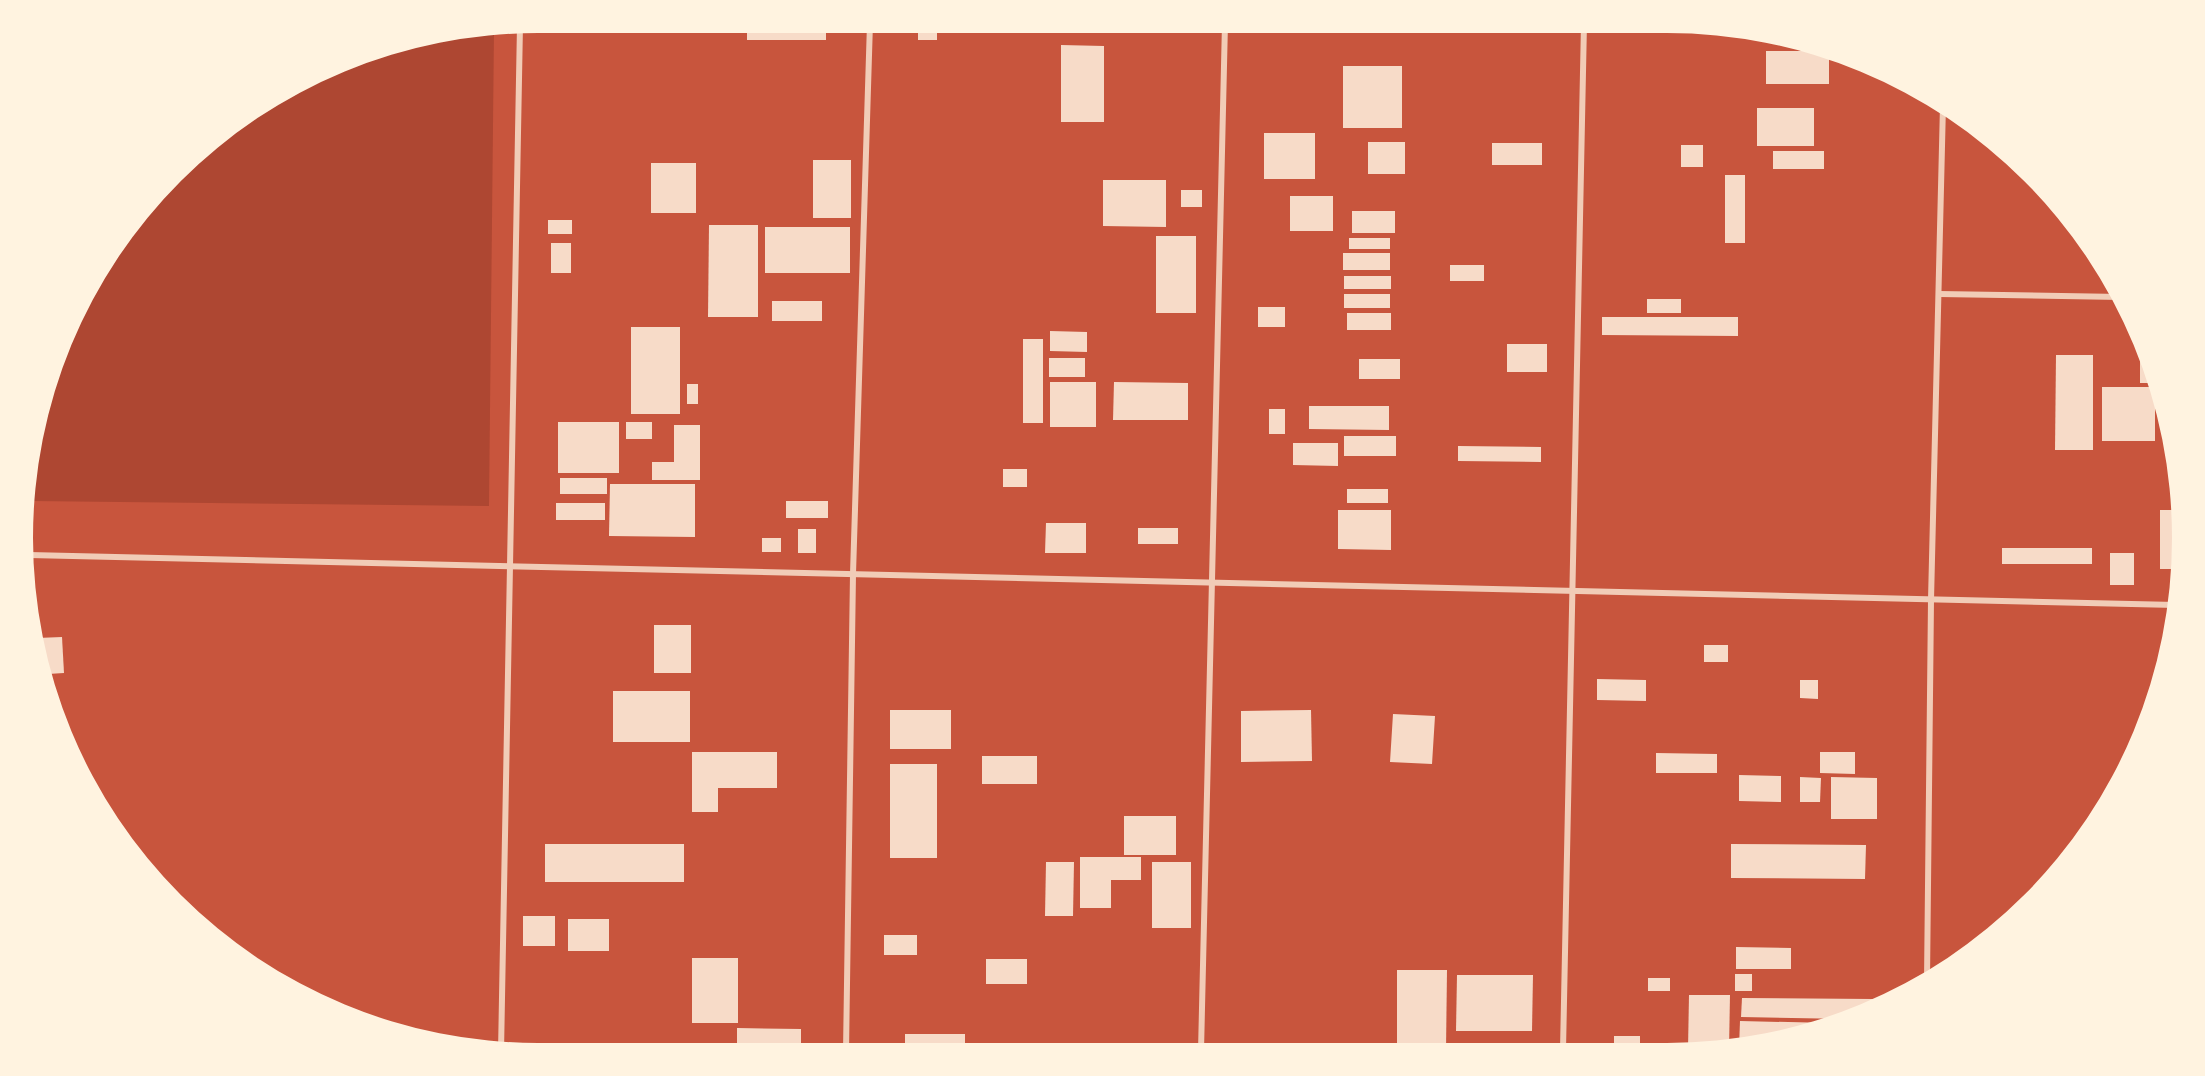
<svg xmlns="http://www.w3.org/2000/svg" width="2205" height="1076" viewBox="0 0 2205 1076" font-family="Bitter,serif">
<rect width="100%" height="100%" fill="#c8553d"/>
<path fill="#ae4732" d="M 494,30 L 489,506 L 30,501 L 32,437 L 62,341 L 109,252 L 224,129 L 372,50 Z"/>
<g fill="#f7dbc8">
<rect x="747" y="23" width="79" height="17"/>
<rect x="918" y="23" width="19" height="17"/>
<rect x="965" y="23" width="48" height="3"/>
<rect x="1186" y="23" width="19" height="5"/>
<rect x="1253" y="23" width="26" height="6"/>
<rect x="1286" y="23" width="46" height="7"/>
<path d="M 1789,38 L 1800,40 L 1806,43 L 1789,43 Z"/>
<path d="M 1061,45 L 1104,46 L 1104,122 L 1061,122 Z"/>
<rect x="1766" y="51" width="63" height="33"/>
<rect x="1343" y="66" width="59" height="62"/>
<rect x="1757" y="108" width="57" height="38"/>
<rect x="1264" y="133" width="51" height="46"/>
<rect x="1368" y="142" width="37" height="32"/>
<rect x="1492" y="143" width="50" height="22"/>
<rect x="1681" y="145" width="22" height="22"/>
<rect x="1773" y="151" width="51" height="18"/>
<rect x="813" y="160" width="38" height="58"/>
<rect x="651" y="163" width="45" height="50"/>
<rect x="1725" y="175" width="20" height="68"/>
<path d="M 1103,180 L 1166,180 L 1166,227 L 1103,226 Z"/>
<rect x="1181" y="190" width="21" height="17"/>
<rect x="1290" y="196" width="43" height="35"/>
<rect x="1352" y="211" width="43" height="22"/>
<rect x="548" y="220" width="24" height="14"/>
<path d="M 709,225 L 758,225 L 758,317 L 708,317 Z"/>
<rect x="765" y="227" width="85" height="46"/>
<rect x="1156" y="236" width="40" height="77"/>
<rect x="1349" y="238" width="41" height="11"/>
<rect x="551" y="243" width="20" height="30"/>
<rect x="1343" y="253" width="47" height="17"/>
<rect x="1450" y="265" width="34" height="16"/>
<rect x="1344" y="276" width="47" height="13"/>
<rect x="1344" y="294" width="46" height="14"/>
<rect x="1647" y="299" width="34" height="14"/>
<rect x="772" y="301" width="50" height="20"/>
<rect x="1258" y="307" width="27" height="20"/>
<rect x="1347" y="313" width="44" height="17"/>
<path d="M 1602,317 L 1738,317 L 1738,336 L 1602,335 Z"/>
<rect x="631" y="327" width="49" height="87"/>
<path d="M 1050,331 L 1087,332 L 1087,352 L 1050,351 Z"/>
<rect x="1023" y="339" width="20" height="84"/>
<rect x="1507" y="344" width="40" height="28"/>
<path d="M 2140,348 L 2144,348 L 2155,372 L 2158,383 L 2140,383 Z"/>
<path d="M 2056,355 L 2093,355 L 2093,450 L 2055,450 Z"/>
<rect x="1049" y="358" width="36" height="19"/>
<rect x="1359" y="359" width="41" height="20"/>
<rect x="1050" y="382" width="46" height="45"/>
<path d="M 1114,382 L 1188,383 L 1188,420 L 1113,420 Z"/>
<rect x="687" y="384" width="11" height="20"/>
<rect x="2102" y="387" width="53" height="54"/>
<path d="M 1309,406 L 1389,406 L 1389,430 L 1309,429 Z"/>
<rect x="1269" y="409" width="16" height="25"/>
<rect x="558" y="422" width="61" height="51"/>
<rect x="626" y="422" width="26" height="17"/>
<path d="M 674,425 L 700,425 L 700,480 L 652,480 L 652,462 L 674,462 Z"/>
<path d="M 2168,430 L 2169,430 L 2174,453 L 2168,453 Z"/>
<rect x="1344" y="436" width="52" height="20"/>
<path d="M 1293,443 L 1338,443 L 1338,466 L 1293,465 Z"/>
<path d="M 1458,446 L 1541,447 L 1541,462 L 1458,461 Z"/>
<rect x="1003" y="469" width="24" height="18"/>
<rect x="560" y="478" width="47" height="16"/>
<path d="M 610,484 L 695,484 L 695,537 L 609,536 Z"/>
<rect x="1347" y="489" width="41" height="14"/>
<rect x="786" y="501" width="42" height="17"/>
<rect x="556" y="503" width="49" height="17"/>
<path d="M 1338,510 L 1391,510 L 1391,550 L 1338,549 Z"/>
<path d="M 2160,510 L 2179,510 L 2181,569 L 2160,569 Z"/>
<path d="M 1046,523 L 1086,523 L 1086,553 L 1045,553 Z"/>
<rect x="1138" y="528" width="40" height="16"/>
<rect x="798" y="529" width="18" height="24"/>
<rect x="762" y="538" width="19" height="14"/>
<rect x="2002" y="548" width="90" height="16"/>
<rect x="2110" y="553" width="24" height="32"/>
<rect x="654" y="625" width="37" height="48"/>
<path d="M 62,637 L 64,673 L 48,674 L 37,638 Z"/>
<rect x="1704" y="645" width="24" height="17"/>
<path d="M 1597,679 L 1646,680 L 1646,701 L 1597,700 Z"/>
<path d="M 1800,680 L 1818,680 L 1818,699 L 1800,698 Z"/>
<rect x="613" y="691" width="77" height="51"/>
<rect x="890" y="710" width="61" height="39"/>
<path d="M 1311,710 L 1312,761 L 1241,762 L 1241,711 Z"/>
<path d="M 1393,714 L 1435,716 L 1432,764 L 1390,762 Z"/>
<path d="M 692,752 L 777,752 L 777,788 L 718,788 L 718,812 L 692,812 Z"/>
<path d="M 1820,752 L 1855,752 L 1855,774 L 1820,773 Z"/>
<path d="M 1656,753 L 1717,754 L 1717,773 L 1656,773 Z"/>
<rect x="982" y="756" width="55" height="28"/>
<rect x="890" y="764" width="47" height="94"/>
<path d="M 1739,775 L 1781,776 L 1781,802 L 1739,801 Z"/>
<path d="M 1800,777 L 1821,778 L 1820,802 L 1800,802 Z"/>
<path d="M 1831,777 L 1877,778 L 1877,819 L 1831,819 Z"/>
<rect x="1124" y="816" width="52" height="39"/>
<rect x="545" y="844" width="139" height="38"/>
<path d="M 1731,844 L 1866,845 L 1865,879 L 1731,878 Z"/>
<path d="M 1080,857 L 1141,857 L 1141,880 L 1111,880 L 1111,908 L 1080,908 Z"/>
<path d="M 1046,862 L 1074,862 L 1073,916 L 1045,916 Z"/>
<rect x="1152" y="862" width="39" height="66"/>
<rect x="523" y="916" width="32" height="30"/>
<rect x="568" y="919" width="41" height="32"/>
<rect x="884" y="935" width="33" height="20"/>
<path d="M 1736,947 L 1791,948 L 1791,969 L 1736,969 Z"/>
<rect x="692" y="958" width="46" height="65"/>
<rect x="986" y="959" width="41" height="25"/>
<path d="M 1397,970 L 1447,970 L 1446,1050 L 1397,1050 Z"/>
<rect x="1735" y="974" width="17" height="17"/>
<path d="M 1457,975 L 1533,975 L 1532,1031 L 1456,1031 Z"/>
<rect x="1648" y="978" width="22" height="13"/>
<path d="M 1689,995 L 1730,995 L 1729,1049 L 1688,1049 Z"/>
<path d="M 1742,998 L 1874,999 L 1874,1009 L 1848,1019 L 1741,1017 Z"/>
<path d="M 1740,1021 L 1831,1023 L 1739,1048 Z"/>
<path d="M 737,1028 L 801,1029 L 801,1052 L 737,1052 Z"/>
<rect x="905" y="1034" width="60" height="17"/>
<rect x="1614" y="1036" width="26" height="13"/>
</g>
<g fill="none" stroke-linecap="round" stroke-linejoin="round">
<g stroke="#f1ccb7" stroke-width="6">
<path d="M 1939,294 L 2121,297"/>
<path d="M 29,555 L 2176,605"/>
<path d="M 1927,981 L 1931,600 L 1943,105"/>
<path d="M 1563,1050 L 1584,23"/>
<path d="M 1201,1051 L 1225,23"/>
<path d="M 501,1052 L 520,25"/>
<path d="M 846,1052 L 853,574 L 870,23"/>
</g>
</g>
<path d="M0 0H2205V1076H0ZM538 33H1667A505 505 0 0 1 2172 538V538A505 505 0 0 1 1667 1043H538A505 505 0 0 1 33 538V538A505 505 0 0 1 538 33Z" fill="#fff3e0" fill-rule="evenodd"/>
</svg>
